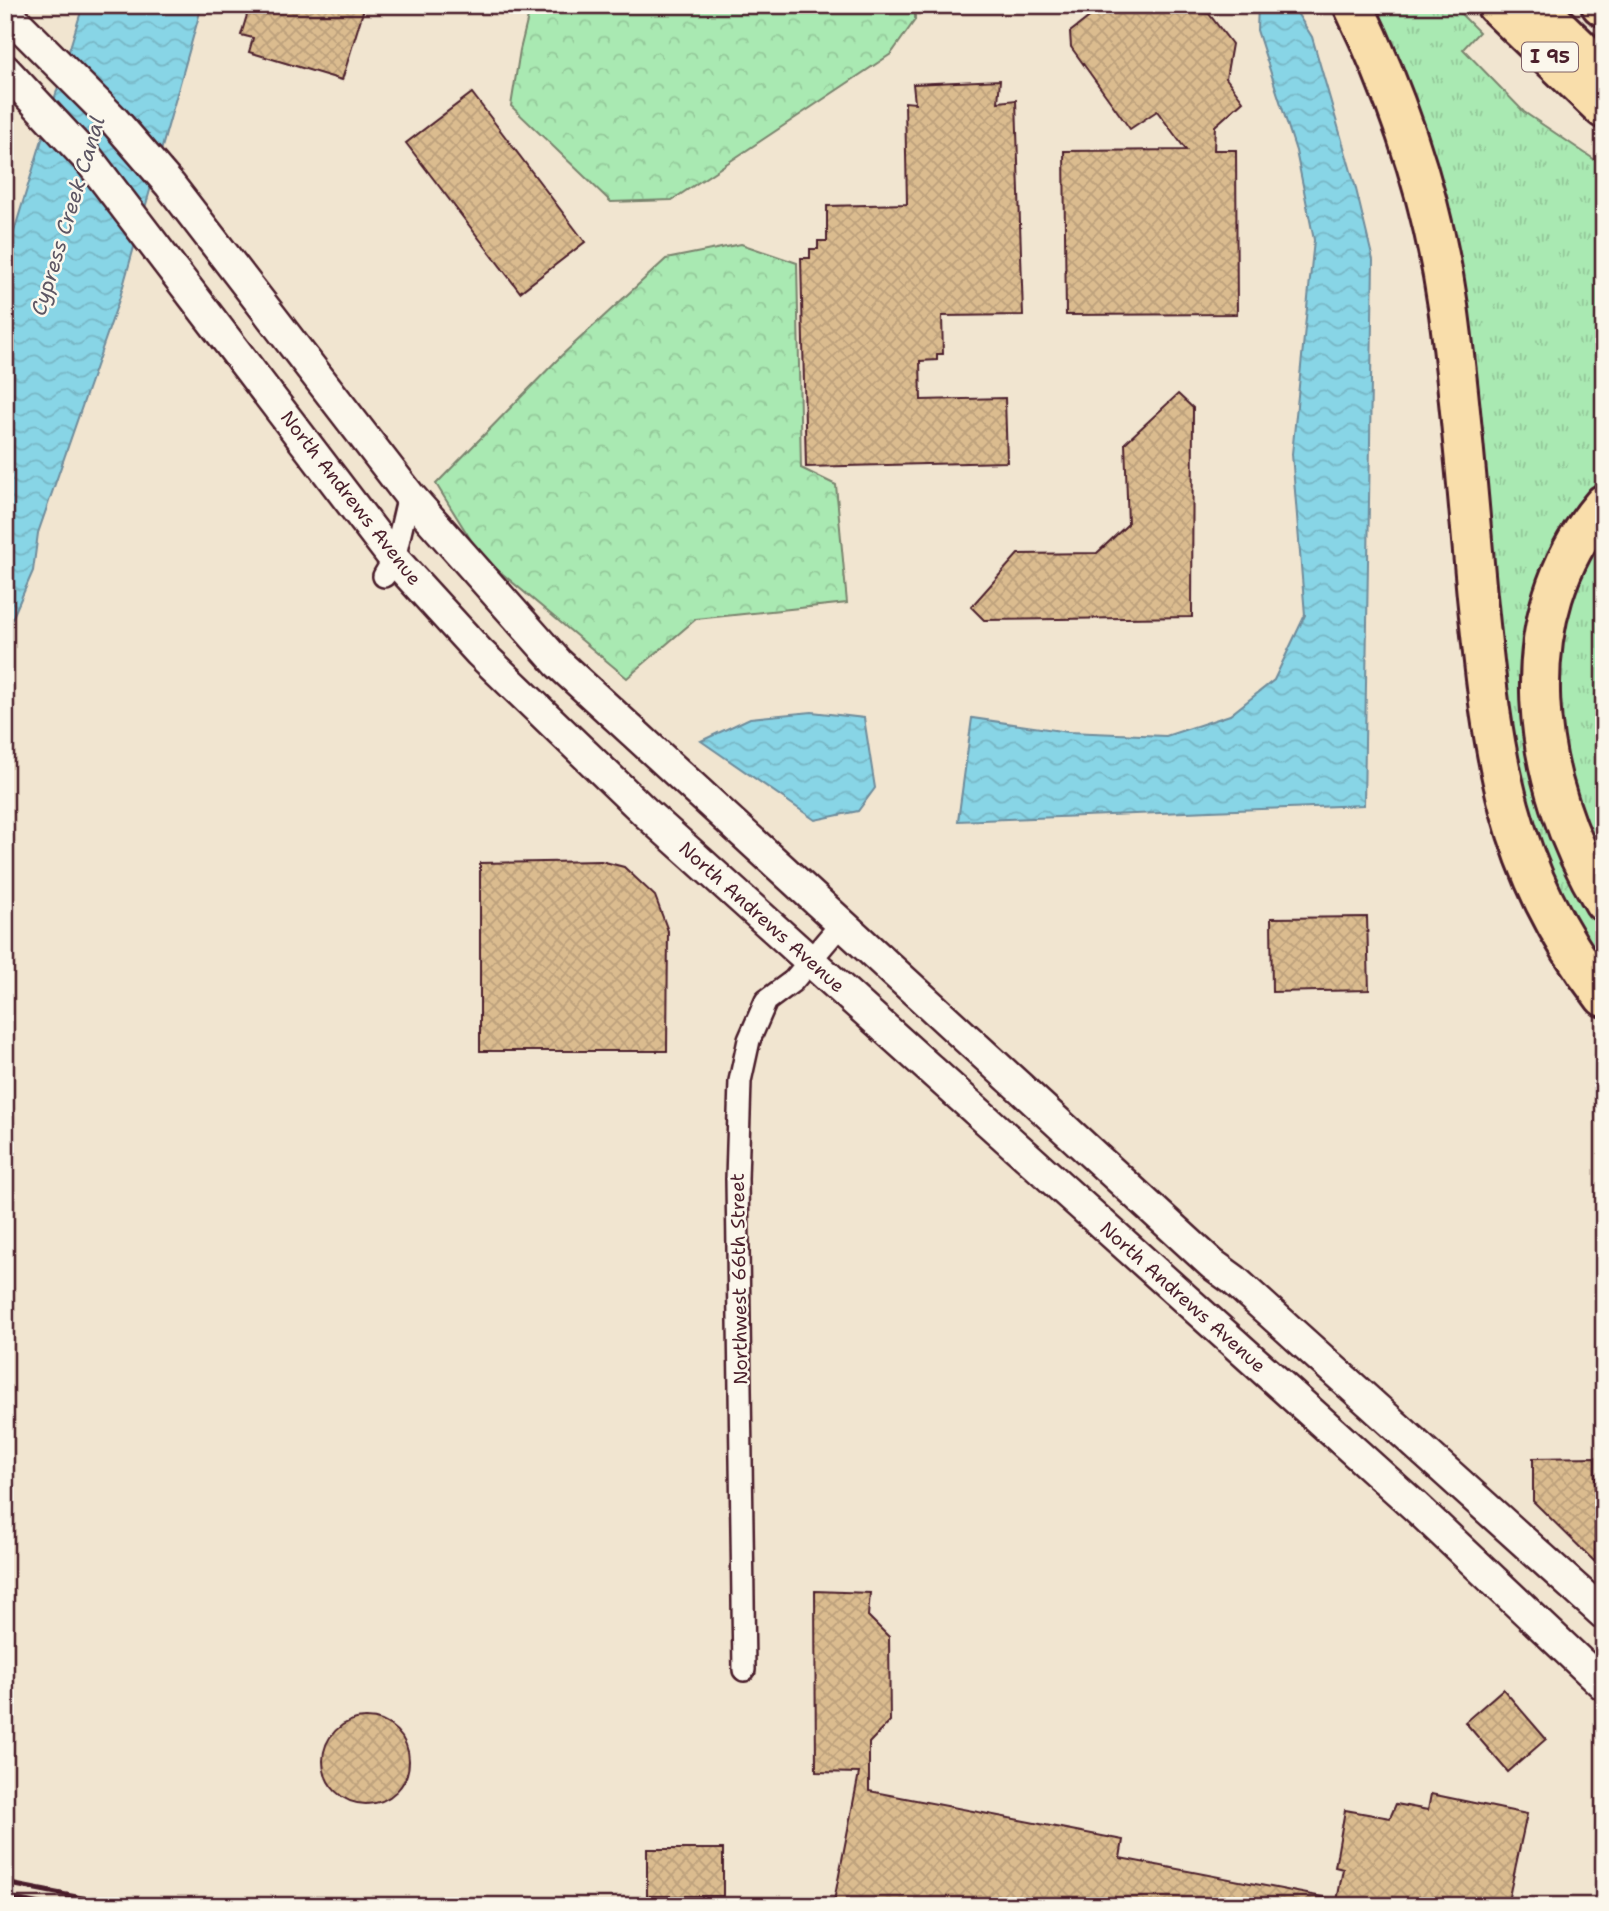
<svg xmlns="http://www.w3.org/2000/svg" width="1609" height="1911" viewBox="0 0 1609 1911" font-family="'Shantell Sans',sans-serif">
<defs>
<pattern id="grass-tufts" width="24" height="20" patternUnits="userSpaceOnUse" patternTransform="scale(1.75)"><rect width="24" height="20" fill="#a9e9b2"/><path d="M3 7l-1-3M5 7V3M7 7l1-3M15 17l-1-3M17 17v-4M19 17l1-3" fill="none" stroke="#93c799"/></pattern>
<pattern id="forest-crowns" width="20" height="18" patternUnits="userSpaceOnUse" patternTransform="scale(1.75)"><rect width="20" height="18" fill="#a9e9b2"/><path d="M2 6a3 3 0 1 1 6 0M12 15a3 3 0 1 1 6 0" fill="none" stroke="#93c799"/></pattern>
<pattern id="water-waves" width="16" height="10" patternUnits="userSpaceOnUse" patternTransform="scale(1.75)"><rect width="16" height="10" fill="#88d5e6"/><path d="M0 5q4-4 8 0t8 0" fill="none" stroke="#77b6c5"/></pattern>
<pattern id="building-cross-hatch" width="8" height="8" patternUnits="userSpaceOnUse" patternTransform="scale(1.75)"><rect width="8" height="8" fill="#dbbc8f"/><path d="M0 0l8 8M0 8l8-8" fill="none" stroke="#bda17c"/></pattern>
</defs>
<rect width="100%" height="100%" fill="#f1e5d0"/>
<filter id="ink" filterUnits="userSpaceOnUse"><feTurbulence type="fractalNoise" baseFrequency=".0143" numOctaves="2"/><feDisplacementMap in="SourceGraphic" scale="14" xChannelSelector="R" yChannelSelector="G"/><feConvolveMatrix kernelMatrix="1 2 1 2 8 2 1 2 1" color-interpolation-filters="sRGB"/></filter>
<g filter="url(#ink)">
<g fill="url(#grass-tufts)" stroke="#7a846e" stroke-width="2">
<path d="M 1370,5 L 1452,5 L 1479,32 L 1463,49 L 1524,112 L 1604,166 L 1604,490 L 1534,617 L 1582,884 L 1604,923 L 1604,973 L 1560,904 L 1517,784 L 1472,396 Z"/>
<path d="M 1604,525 L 1604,879 L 1565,774 L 1554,628 Z"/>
</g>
<g fill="url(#forest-crowns)" stroke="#7a846e" stroke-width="2">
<path d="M 531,5 L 915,5 L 915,20 L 891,54 L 672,200 L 611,202 L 511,106 L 520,50 Z"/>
<path d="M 741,244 L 797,263 L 801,468 L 836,485 L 847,603 L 696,619 L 627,678 L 481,556 L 436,484 L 562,355 L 666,259 Z"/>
</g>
<g fill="url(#water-waves)" stroke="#6f8c9b" stroke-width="2">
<path d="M 83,5 L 202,5 L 120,297 L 38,533 L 33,571 L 5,635 L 5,261 Z"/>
<path d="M 1258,5 L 1292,5 L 1312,37 L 1355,185 L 1373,260 L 1364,805 L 958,821 L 972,718 L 1068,732 L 1166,736 L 1230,715 L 1274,680 L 1305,615 L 1292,454 L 1314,240 L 1296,151 L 1257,30 Z"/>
<path d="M 812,712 L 864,718 L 875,788 L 858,811 L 815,820 L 701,741 L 750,718 Z"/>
</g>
<g fill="url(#building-cross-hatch)" stroke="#4a1f2b" stroke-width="2">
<path d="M 250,5 L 365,5 L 342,80 L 249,52 L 253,38 L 241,35 Z"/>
<path d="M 1093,5 L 1173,5 L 1209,14 L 1232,44 L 1226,78 L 1243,101 L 1215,126 L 1214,150 L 1236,150 L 1237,314 L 1066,315 L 1064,151 L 1186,150 L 1157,111 L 1130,129 L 1071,47 L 1070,32 L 1097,11 Z"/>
<path d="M 1000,80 L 998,102 L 1016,100 L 1023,315 L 942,316 L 943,354 L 937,354 L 937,360 L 920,361 L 921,400 L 1005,398 L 1007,462 L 806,467 L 801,258 L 810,258 L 810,249 L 818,249 L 818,241 L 827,241 L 827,206 L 907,204 L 905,102 L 915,103 L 913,84 Z"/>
<path d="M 472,93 L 585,242 L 520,292 L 406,143 Z"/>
<path d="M 1178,394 L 1193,408 L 1192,617 L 984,620 L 971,607 L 1018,554 L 1097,553 L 1128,524 L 1125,443 Z"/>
<path d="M 601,861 L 624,867 L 655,896 L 668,931 L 667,1051 L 480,1051 L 480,863 Z"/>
<path d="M 1367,917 L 1369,990 L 1272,992 L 1271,918 Z"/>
<path d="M 1595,1457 L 1595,1562 L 1533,1501 L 1533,1458 Z"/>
<path d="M 815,1591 L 870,1593 L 868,1616 L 889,1637 L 890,1721 L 869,1743 L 869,1791 L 1123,1840 L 1120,1858 L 1328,1898 L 1327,1906 L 833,1906 L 859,1773 L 816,1772 Z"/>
<path d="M 1503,1689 L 1546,1739 L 1508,1772 L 1465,1722 Z"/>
<circle cx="366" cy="1761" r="43"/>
<path d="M 1431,1794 L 1527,1814 L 1507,1906 L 1336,1906 L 1343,1869 L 1335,1867 L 1345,1810 L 1390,1818 L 1396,1804 L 1428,1810 Z"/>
<rect x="647" y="1849" width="76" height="47"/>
</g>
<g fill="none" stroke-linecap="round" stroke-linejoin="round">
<g stroke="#4a1f2b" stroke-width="26">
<g id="minor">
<path d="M 384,576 L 394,559 L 409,495"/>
<path d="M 744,1670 L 737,1179 L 740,1081 L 749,1040 L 766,1001 L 793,981 L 841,924"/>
</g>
</g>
<g stroke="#4a1f2b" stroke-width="35">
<g id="secondary">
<path d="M 5,11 L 112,118 L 170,185 L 409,495 L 558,663 L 1212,1264 L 1234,1280 L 1604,1614"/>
<path d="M 5,70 L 90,161 L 394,559 L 479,652 L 645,812 L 1416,1507 L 1604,1685"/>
</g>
</g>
<g stroke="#4a1f2b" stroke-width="44">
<g id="motorway">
<path d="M 1353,5 C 1399,100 1433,202 1448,306 C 1461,402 1468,499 1477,596 C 1493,753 1504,866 1604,997"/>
<path d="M 1496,5 L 1604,109"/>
<path d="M 1535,5 L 1604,72"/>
<path d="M 1601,5 L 1604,7"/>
<path d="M 1604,504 C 1507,616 1531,783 1604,902"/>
</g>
</g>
<use href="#minor" stroke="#fbf7ec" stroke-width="21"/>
<use href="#secondary" stroke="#fbf7ec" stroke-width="30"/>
<use href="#motorway" stroke="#f9deab" stroke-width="38"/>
<g stroke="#4a1f2b" stroke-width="5">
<path d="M 5,1883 L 123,1906"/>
<path d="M 5,1897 L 50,1906"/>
</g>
</g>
</g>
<g text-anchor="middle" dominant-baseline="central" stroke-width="5" stroke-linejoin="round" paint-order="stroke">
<rect fill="#fbf7ec" stroke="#7f6065" stroke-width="2" x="1522" y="42.5" width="56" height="29" rx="5"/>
<g font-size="18" font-weight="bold" fill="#4a1f2b">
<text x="1550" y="57">I 95</text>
</g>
<g font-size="19" fill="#4a1f2b" stroke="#fbf7ec">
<text transform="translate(351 498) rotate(52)">North Andrews Avenue</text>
<text transform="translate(762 917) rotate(42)">North Andrews Avenue</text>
<text transform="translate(739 1279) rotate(-91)">Northwest 66th Street</text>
<text transform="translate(1183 1297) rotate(42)">North Andrews Avenue</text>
</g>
<g font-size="21" font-style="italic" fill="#5d5663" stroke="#fbf7ec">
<text transform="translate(68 216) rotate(-73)">Cypress Creek Canal</text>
</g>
</g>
<rect width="1609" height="1911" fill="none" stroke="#fbf7ec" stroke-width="28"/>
<rect x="14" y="14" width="1581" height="1883" fill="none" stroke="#4a1f2b" stroke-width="2.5" filter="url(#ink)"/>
</svg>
